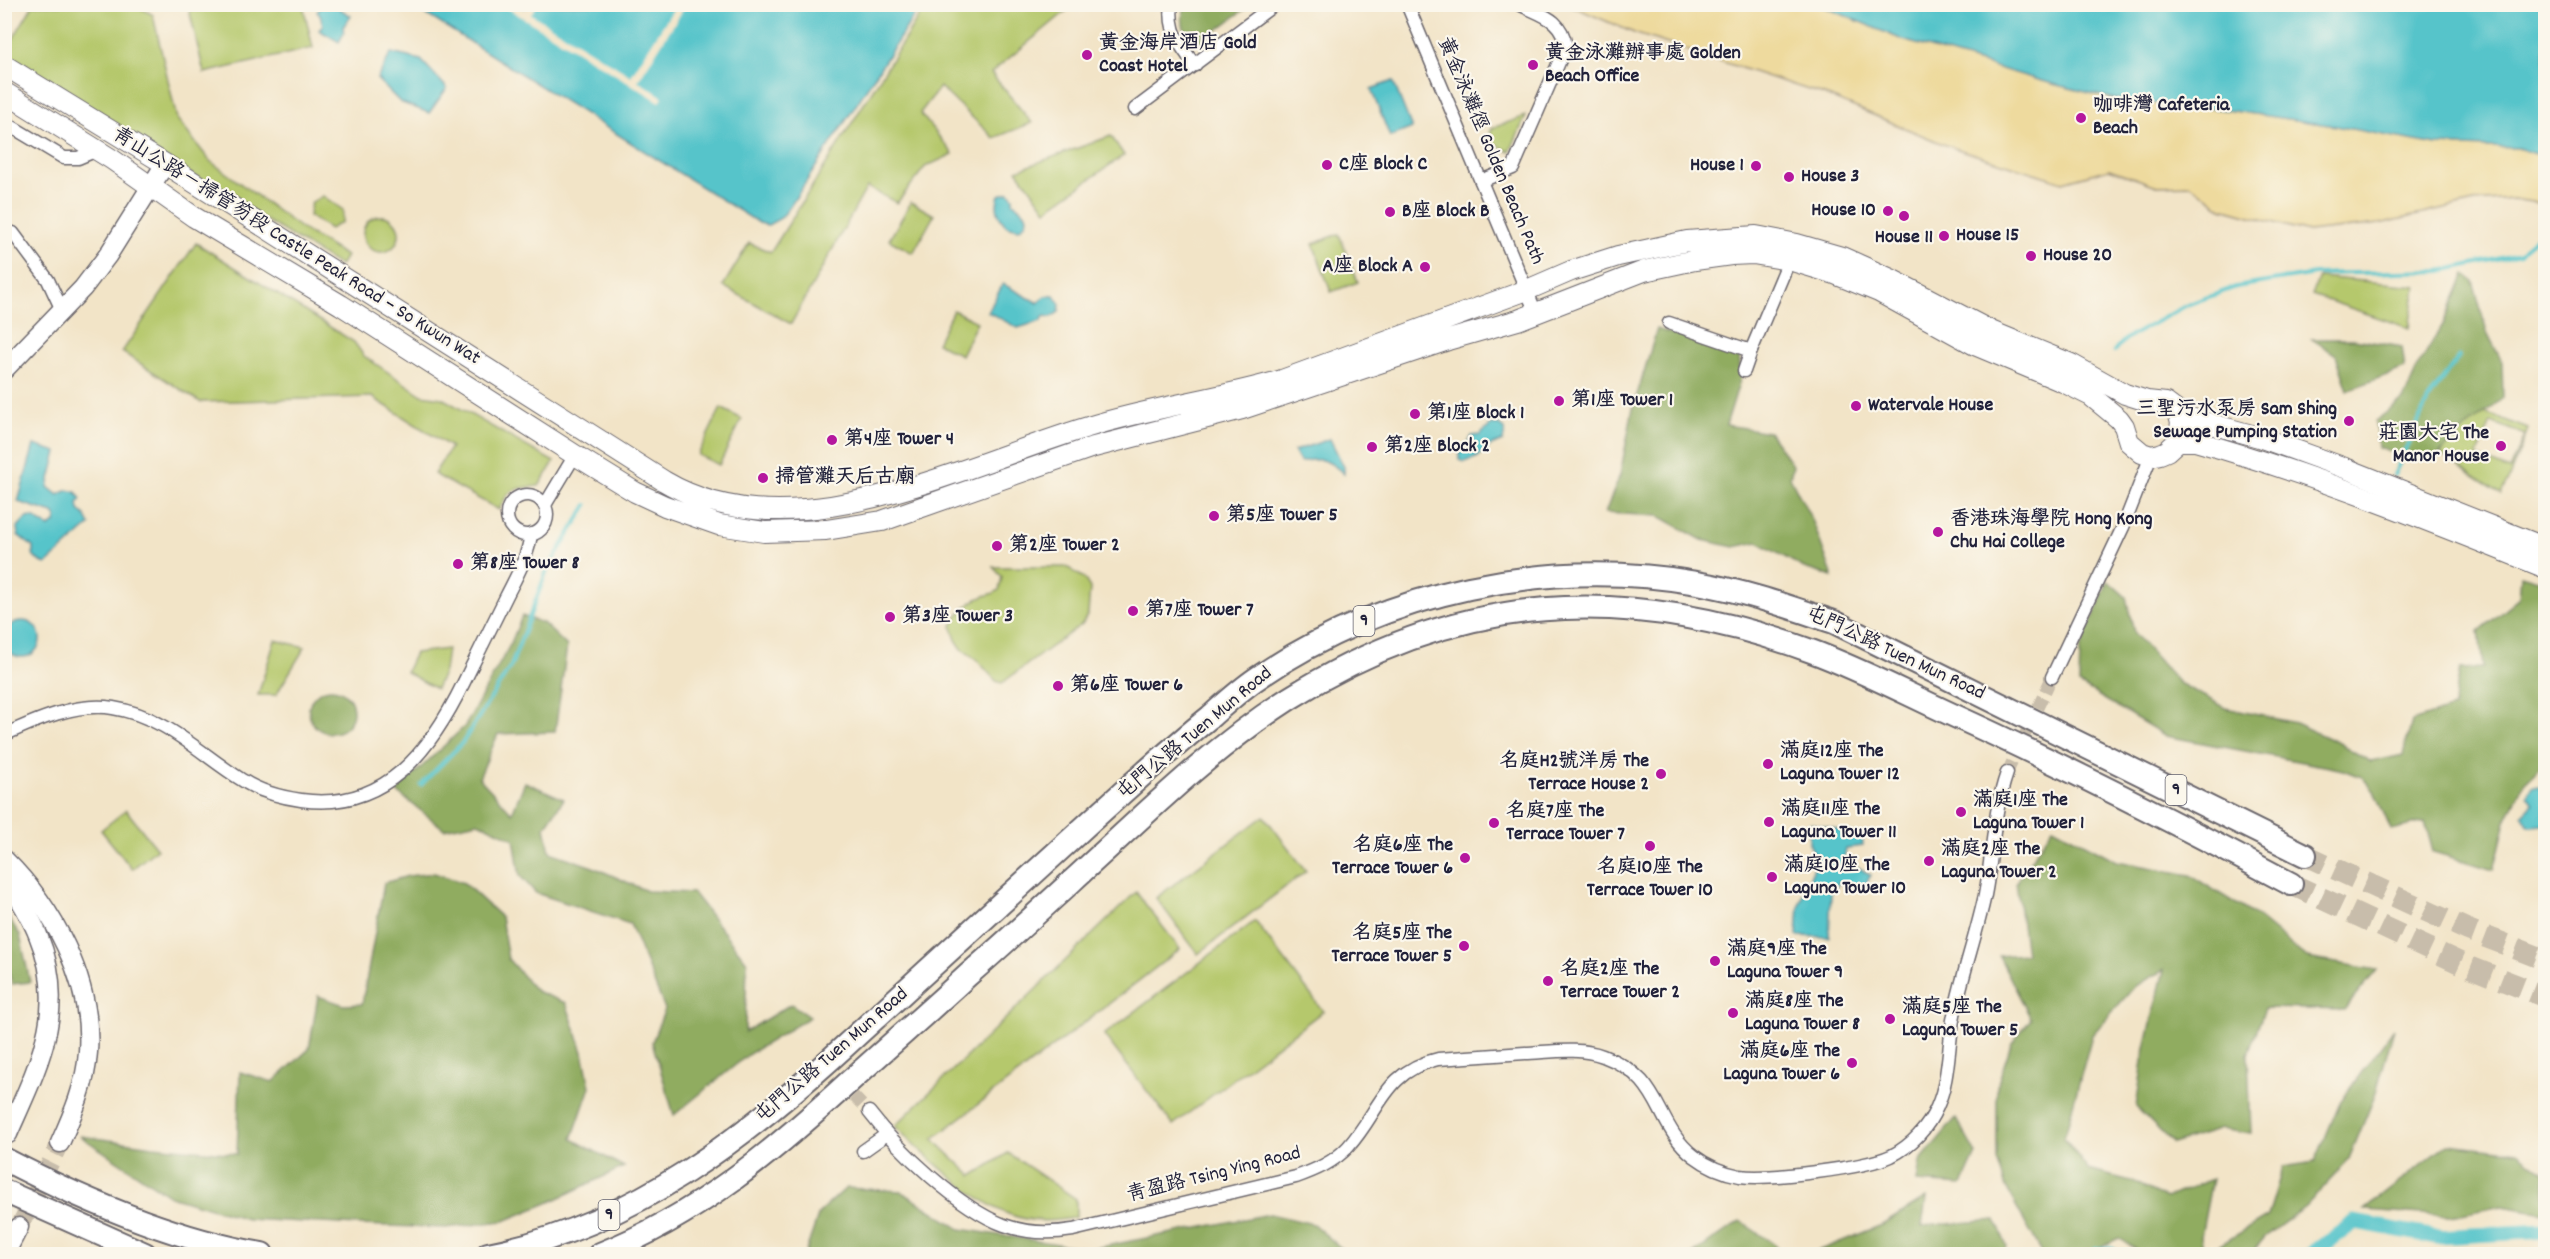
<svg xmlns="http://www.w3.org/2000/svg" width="2550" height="1259" viewBox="0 0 2550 1259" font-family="Dekko,'LXGW WenKai TC',sans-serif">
<rect width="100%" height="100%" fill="#fbf7ec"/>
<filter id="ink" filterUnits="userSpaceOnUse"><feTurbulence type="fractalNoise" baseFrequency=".0167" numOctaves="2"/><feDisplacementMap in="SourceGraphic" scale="12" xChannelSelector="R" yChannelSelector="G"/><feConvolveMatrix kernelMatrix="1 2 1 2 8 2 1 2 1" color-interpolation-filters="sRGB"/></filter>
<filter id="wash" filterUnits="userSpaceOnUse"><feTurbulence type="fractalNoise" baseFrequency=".008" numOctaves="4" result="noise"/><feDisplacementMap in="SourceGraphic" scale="24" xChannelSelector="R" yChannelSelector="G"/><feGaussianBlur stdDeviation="1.35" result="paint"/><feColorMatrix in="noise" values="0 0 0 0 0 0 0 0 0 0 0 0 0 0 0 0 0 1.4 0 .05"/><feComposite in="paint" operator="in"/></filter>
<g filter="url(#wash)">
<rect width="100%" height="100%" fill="#f2e4c7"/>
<g fill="#b5c86c" stroke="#6c7554" stroke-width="1.5" fill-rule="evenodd">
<path d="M 33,5 L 136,5 L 153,15 L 177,119 L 210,161 L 302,229 L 346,256 L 340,266 L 5,59 L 5,52 Z"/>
<path d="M 188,5 L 303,5 L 313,48 L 204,73 Z"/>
<path d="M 926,5 L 1070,5 L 1070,8 L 991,73 L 1032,123 L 994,138 L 940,87 L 920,113 L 953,154 L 925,167 L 897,203 L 867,187 L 791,324 L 723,286 L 749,243 L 771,252 Z"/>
<path d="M 1526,116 L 1510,152 L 1488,140 L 1492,128 Z"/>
<path d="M 1111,136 L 1124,155 L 1046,210 L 1017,170 Z"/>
<path d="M 323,196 L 343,210 L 342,222 L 330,229 L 309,216 L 311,203 Z"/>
<path d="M 911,202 L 934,215 L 913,253 L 889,240 Z"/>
<circle cx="381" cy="234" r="18"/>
<path d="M 1339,234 L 1358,282 L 1331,292 L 1313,244 Z"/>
<path d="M 196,243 L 354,342 L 364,356 L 422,395 L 442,398 L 554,462 L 539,486 C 514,489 510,486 499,510 L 434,474 L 451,447 L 372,397 L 200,402 L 122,352 Z"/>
<path d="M 2319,277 L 2416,286 L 2409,328 L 2312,295 Z"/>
<path d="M 953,310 L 977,322 L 961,355 L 937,343 Z"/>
<path d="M 2464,404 L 2528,429 L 2509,478 L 2501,494 L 2441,455 ZM 2491,422 L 2525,435 L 2510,470 L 2477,457 Z"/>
<path d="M 721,408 L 742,419 L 719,465 L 698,455 Z"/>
<path d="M 993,567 L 1067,567 L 1084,578 L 1090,588 L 1088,614 L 1082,624 L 1002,683 L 996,681 L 978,661 L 962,649 L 956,640 L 952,627 C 954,616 971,601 982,597 C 989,594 993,595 999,590 L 1002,577 Z"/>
<path d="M 275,640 L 305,647 L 276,695 L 258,695 Z"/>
<path d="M 447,649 L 444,671 L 436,689 L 406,672 L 415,653 Z"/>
<path d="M 126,810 L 157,849 L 132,869 L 101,830 Z"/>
<path d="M 1264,816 L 1306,871 L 1198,954 L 1156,898 Z"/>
<path d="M 1136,892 L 1180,949 L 933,1139 L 972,1176 L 1008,1153 L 1076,1199 L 1076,1217 C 1022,1230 990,1209 950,1176 C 931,1160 912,1144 895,1126 Z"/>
<path d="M 1255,921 L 1323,1011 L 1173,1125 L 1104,1035 Z"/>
</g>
<g fill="#90ac60" stroke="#59674e" stroke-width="1.5">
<path d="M 1187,5 L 1187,4 L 1250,5 L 1199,44 L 1191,42 C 1183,30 1178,17 1187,5 Z"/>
<path d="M 2465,274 L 2473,281 L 2487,332 L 2502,362 L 2503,398 L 2471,424 L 2437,456 L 2405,457 L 2378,448 L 2375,421 L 2403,400 L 2419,364 L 2444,323 Z"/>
<path d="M 1657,329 L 1739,355 L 1741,377 L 1726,425 L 1769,432 L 1793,466 L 1790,477 L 1813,522 L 1833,577 L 1804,568 L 1758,542 L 1734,547 L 1702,540 L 1659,516 L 1605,513 L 1620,475 L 1633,408 Z"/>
<path d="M 2312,339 L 2354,339 L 2402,347 L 2405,368 L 2348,390 L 2336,355 Z"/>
<path d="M 2521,575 L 2545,582 L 2545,763 L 2524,783 L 2506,821 L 2494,870 L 2433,852 L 2425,822 L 2391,830 L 2374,791 L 2362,777 L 2344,770 L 2166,736 L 2079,684 L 2080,650 L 2108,581 L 2126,597 L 2134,633 L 2179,683 L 2226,708 L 2295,723 L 2339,743 L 2371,762 L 2403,755 L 2412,721 L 2453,708 L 2460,669 L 2483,668 L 2479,631 L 2519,598 Z"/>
<path d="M 522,616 L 543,623 L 567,646 L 555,732 L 498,734 L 479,778 L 512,813 L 525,782 L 564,799 L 545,827 L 550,852 L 593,867 L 647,891 L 693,893 L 747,962 L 745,1032 L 791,1004 L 810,1017 L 749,1054 L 674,1115 L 652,1042 L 665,1009 L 630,924 L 536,893 L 520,876 L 514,839 L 478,822 L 444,829 L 396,791 L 465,726 L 511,643 Z"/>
<circle cx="331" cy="711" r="22"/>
<path d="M 2053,827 L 2117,861 L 2190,875 L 2256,916 L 2307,958 L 2377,970 L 2344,1010 L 2265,1008 L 2248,1054 L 2251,1134 L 2221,1129 L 2173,1144 L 2136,1107 L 2145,1048 L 2164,970 L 2135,986 L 2092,1035 L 2064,1138 L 2088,1170 L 2131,1181 L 2166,1198 L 2212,1179 L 2201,1236 L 2204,1254 L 2143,1254 L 2119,1238 L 2085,1254 L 2043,1254 L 2006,1188 L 1997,1160 L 1997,1086 L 2011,1044 L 2031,1019 L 1999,956 L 2026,954 L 2016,882 Z"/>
<path d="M 434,873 L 464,883 L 501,917 L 508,959 L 536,991 L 566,1003 L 583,1052 L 590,1087 L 572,1139 L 624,1167 L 550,1202 L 504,1221 L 446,1228 L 359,1225 L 247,1219 L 170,1196 L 80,1136 L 153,1146 L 237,1154 L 240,1072 L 273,1082 L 309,1049 L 318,996 L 344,1005 L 362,1004 L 384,883 L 408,876 Z"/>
<path d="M 5,912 L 20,935 L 30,982 L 12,984 L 5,959 Z"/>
<path d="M 2394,1028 L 2376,1093 L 2348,1161 L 2305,1207 L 2265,1237 L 2251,1254 L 2205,1254 L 2268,1216 L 2283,1167 L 2315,1162 L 2340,1102 Z"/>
<path d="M 1956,1118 L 1976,1154 L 1962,1185 L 1917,1182 L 1920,1161 Z"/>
<path d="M 2448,1144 L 2518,1152 L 2545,1173 L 2545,1213 L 2502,1206 L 2451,1216 L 2364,1210 Z"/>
<path d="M 846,1188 L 901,1191 L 960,1229 L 1090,1249 L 1270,1214 L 1313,1224 L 1348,1254 L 805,1254 L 819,1213 Z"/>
<path d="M 1926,1198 L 1922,1226 L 1996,1220 L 2007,1247 L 2003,1254 L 1810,1254 L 1882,1225 Z"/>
<path d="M 1740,1221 L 1774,1244 L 1780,1254 L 1693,1254 Z"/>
</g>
<path fill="#eeda9e" stroke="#887e6c" stroke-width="1.5" d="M 1569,5 L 1820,5 L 1903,40 L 2053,84 L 2115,99 L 2227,110 L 2336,126 L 2437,145 L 2518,148 L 2545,157 L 2545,204 L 2513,199 L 2474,202 L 2379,224 L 2308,232 L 2222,208 L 2191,185 L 2157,186 L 2109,169 L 2063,182 L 1948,146 L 1830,97 L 1634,33 Z"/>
<g fill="#56c4ca" stroke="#3c7382" stroke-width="1.5">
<path d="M 322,5 L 334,5 L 351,16 L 343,27 L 344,33 L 339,42 L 319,30 L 323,25 L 320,15 L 317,12 Z"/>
<path d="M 411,5 L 921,5 L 789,208 L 781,218 L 768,225 L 759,223 Z"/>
<path d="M 1820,5 L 2545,5 L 2545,157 L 2518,148 L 2437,145 L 2336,126 L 2227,110 L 2115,99 L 2053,84 L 1903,40 Z"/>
<path d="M 391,53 L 421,60 L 447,88 L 429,113 L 400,102 L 377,79 Z"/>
<path d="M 1393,81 L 1412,128 L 1390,137 L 1371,89 Z"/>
<path d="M 1009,192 L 1013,197 L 1013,203 C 1025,210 1034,219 1019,229 L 1007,226 C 997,217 995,207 999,195 Z"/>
<path d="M 1003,284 L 1038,303 L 1045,296 L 1054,296 L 1060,304 L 1059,312 L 1051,317 L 1044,316 L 1041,321 L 1018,328 L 988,312 Z"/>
<path d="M 1491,425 L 1499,425 L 1505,430 L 1503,441 L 1488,447 L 1478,457 L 1465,462 L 1459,460 L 1459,454 L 1466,447 L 1472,436 L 1480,435 Z"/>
<path d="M 1330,439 L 1344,467 L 1344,474 C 1328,459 1321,457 1300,462 L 1294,451 Z"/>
<path d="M 34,445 L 57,452 L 48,487 L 58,495 L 68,490 L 76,492 L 81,499 L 78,503 L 79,510 L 85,515 L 90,525 L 46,564 C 36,560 32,558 33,547 L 18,535 L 17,528 L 26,518 L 33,517 L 49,527 L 55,523 L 56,517 L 53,513 L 18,502 Z"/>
<circle cx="22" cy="639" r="18"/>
<path d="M 2532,786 L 2545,787 L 2545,821 L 2543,825 L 2529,826 L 2522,815 L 2533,804 L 2527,795 Z"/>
<path d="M 1810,823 L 1862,835 L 1863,846 L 1846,848 L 1844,859 L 1871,875 L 1865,885 L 1850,890 L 1840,881 L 1831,892 L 1829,937 L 1797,936 L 1799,905 L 1817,860 L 1809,843 Z"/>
</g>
<path fill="#f2e4c7" d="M 502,5 L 518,5 L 525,9 L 528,5 L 537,5 L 531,14 L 631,76 L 676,5 L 686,5 L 638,81 L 663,97 L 660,102 Z"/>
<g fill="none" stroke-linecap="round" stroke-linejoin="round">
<g stroke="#56c4ca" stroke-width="4">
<path d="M 2114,351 L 2127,338 L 2189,304 L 2236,287 L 2315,274 L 2440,271 L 2520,254 L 2544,227 L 2546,218"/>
<path d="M 2394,475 L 2428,400 L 2459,356"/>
<path d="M 421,785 L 463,742 L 511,666 L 547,570 L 587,505"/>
</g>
<g stroke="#56c4ca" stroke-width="15">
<path d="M 2098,1254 L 2111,1254"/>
<path d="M 2311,1254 L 2355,1222 L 2436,1237 L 2546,1231"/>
</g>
</g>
</g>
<g filter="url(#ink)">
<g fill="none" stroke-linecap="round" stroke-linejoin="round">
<g stroke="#c8bdab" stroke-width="12" stroke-dasharray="12 6" stroke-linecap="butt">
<path d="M 2007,773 L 2052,677"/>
<path d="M 841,1083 L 869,1112"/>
</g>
<path stroke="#c8bdab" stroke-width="18" stroke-dasharray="18 9" stroke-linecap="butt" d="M 19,1227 L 60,1143"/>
<g stroke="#c8bdab" stroke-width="22" stroke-dasharray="22 11" stroke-linecap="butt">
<path d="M 2305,855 L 2468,930 L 2546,960"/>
<path d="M 2291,884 L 2462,964 L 2546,997"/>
</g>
<g stroke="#6b666c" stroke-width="15">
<g id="street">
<path d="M 1172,4 C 1168,30 1180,46 1195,65"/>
<path d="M 1407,4 L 1536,313"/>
<path d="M 1135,109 L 1275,4"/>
<path d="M 4,122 L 64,158 L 78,158 L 97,150"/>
<path d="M 1481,181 L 1513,168 L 1566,46 C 1561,18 1543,16 1519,4"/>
<path d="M 13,233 L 48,280 L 62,310"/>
<path d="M 1669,323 L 1751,351 L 1791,256"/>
<path d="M 1744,371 L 1751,351"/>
<circle cx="527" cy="515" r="20"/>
<path d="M 545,505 L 575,455"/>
<path d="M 2052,677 L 2123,527 L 2151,456"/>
<path d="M 4,735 C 36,720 77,702 113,708 C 165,716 199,753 242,780 C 260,792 280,797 301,800 C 385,812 431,750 464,682 C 478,654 492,625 506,597 C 516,577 528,557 531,534"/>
<path d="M 869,1112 C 898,1150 959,1208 1004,1225 C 1026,1233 1049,1234 1073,1230 L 1296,1177 C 1316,1170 1334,1162 1348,1147 C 1380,1112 1384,1071 1438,1059 C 1467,1057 1496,1055 1525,1053 C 1551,1052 1579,1047 1603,1056 C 1665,1079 1653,1124 1694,1156 C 1707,1166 1724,1173 1740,1176 C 1768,1180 1865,1168 1891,1156 C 1911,1146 1928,1128 1937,1107 C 1949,1080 1948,1049 1953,1020 C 1961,978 1976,937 1985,895 C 1993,854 1993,813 2007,773"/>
<path d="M 863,1151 L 887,1134"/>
</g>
</g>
<g stroke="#6b666c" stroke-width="21">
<g id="secondary">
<path d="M 4,370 L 83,288 L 108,255 L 165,164"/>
<path d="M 4,859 C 53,907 93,981 88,1052 C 86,1084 73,1114 60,1143"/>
<path d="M 4,874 C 16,894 30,914 38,935 C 69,1009 38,1066 8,1134"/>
<path d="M 5,1254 L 19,1227"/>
</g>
</g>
<g stroke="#6b666c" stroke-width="22">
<g id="primary">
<path d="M 4,65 L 165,164 L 664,481 C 792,557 961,465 1088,427 C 1152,407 1218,399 1282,380 L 1527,290 L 1571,271 L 1618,256 L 1687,241 L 1756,236 L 1797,244 L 1842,257 L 1891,279 L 1993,332 L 2071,364 L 2125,394 L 2147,401 L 2166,403 L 2178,412 L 2181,423 L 2178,441 L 2167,451 L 2160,454 L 2151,456 L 2142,453 L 2129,442 L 2124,426 L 2119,419 L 2091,396 L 2063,382 L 1975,345 L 1879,292 L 1835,274 L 1789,260 L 1753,254 L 1731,255 L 1695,260 L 1644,271 L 1518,320 L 1448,340 L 1242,409 L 1090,448 L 882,521 L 826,530 L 764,532 L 719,525 L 665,506 L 635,492 L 575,455 L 341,305 L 194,217 L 113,160 L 4,92"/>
<path d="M 2179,415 L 2259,437 L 2345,468 L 2546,548"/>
<path d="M 2178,441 L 2195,441 C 2315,475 2430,521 2546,568"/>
</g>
</g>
<g stroke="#6b666c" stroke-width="26">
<g id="highway">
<path d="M 4,1159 C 81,1199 177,1240 262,1254"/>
<path d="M 4,1191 L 145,1254"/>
<path d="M 488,1254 C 635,1226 750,1134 857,1035 C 935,964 1013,892 1091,821 C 1130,786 1169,750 1210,717 C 1226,703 1242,688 1259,677 C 1386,591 1546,557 1697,583 C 1744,591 1789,607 1834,622 L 2305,855"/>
<path d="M 600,1254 C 697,1216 774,1151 850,1081 C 889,1046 929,1011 968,975 C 1015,934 1061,891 1107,849 C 1165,795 1223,741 1290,698 C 1459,592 1625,583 1811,651 C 1860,669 1907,694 1955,716 C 2069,768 2180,825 2291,884"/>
</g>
</g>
<use href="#street" stroke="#fff" stroke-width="12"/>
<use href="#secondary" stroke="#fff" stroke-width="18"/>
<use href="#primary" stroke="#fff" stroke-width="20"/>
<use href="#highway" stroke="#fff" stroke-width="22"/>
</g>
</g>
<g fill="#b5179e" stroke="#fbf7ec" stroke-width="2">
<circle cx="1087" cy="55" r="6"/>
<circle cx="1533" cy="65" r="6"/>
<circle cx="2081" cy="118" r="6"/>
<circle cx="1327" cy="165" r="6"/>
<circle cx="1756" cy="166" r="6"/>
<circle cx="1789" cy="177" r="6"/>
<circle cx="1888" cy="211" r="6"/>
<circle cx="1390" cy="212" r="6"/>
<circle cx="1904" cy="216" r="6"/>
<circle cx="1944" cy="236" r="6"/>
<circle cx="2031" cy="256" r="6"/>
<circle cx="1425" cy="267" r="6"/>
<circle cx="1559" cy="401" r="6"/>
<circle cx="1856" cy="406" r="6"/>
<circle cx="1415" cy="414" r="6"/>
<circle cx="2349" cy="421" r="6"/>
<circle cx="832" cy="440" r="6"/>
<circle cx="2501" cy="446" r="6"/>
<circle cx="1372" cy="447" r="6"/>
<circle cx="763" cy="478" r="6"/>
<circle cx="1214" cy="516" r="6"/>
<circle cx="1938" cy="532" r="6"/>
<circle cx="997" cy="546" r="6"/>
<circle cx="458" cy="564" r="6"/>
<circle cx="1133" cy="611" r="6"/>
<circle cx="890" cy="617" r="6"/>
<circle cx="1058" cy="686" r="6"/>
<circle cx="1768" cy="764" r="6"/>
<circle cx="1661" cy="774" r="6"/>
<circle cx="1961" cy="812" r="6"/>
<circle cx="1769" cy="822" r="6"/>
<circle cx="1494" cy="823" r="6"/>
<circle cx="1650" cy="846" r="6"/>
<circle cx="1465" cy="858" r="6"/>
<circle cx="1929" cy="861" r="6"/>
<circle cx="1772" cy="877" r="6"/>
<circle cx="1464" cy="946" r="6"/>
<circle cx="1715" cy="961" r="6"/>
<circle cx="1548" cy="981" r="6"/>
<circle cx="1733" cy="1013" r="6"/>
<circle cx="1890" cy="1019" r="6"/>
<circle cx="1852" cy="1063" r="6"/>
</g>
<g text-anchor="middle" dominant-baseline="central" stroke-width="4.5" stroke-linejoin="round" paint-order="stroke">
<g fill="#fbf7ec" stroke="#636270" stroke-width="1.5">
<rect x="1353.5" y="606" width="21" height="30" rx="4.5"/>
<rect x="2165.5" y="775" width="21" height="30" rx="4.5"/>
<rect x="598.5" y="1200" width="21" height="30" rx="4.5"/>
</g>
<g font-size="18" font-weight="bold" fill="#22223b">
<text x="1364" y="621">9</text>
<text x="2176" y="790">9</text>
<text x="609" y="1215">9</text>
</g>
<g font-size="20" font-weight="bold" fill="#22223b" stroke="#fbf7ec" text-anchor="start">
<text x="1099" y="44">黃金海岸酒店 Gold<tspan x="1099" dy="23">Coast Hotel</tspan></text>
<text x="1545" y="54">黃金泳灘辦事處 Golden<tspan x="1545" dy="23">Beach Office</tspan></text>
<text x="2093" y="106">咖啡灣 Cafeteria<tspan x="2093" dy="23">Beach</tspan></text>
<text x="1339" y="165">C座 Block C</text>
<text x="1744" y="166" text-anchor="end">House 1</text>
<text x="1801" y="177">House 3</text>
<text x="1876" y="211" text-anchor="end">House 10</text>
<text x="1402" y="212">B座 Block B</text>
<text x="1956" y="236">House 15</text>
<text x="1904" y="238" text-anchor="middle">House 11</text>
<text x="2043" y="256">House 20</text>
<text x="1413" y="267" text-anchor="end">A座 Block A</text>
<text x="1571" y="401">第1座 Tower 1</text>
<text x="1868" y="406">Watervale House</text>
<text x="2337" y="410" text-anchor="end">三聖污水泵房 Sam Shing<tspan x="2337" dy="23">Sewage Pumping Station</tspan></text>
<text x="1427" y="414">第1座 Block 1</text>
<text x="2489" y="434" text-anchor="end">莊園大宅 The<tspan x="2489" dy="23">Manor House</tspan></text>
<text x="844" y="440">第4座 Tower 4</text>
<text x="1384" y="447">第2座 Block 2</text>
<text x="775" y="478">掃管灘天后古廟</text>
<text x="1226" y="516">第5座 Tower 5</text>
<text x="1950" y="520">香港珠海學院 Hong Kong<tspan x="1950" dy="23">Chu Hai College</tspan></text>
<text x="1009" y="546">第2座 Tower 2</text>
<text x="470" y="564">第8座 Tower 8</text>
<text x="1145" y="611">第7座 Tower 7</text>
<text x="902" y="617">第3座 Tower 3</text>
<text x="1070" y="686">第6座 Tower 6</text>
<text x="1780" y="752">滿庭12座 The<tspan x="1780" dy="23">Laguna Tower 12</tspan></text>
<text x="1649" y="762" text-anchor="end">名庭H2號洋房 The<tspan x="1649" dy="23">Terrace House 2</tspan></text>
<text x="1973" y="801">滿庭1座 The<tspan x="1973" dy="23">Laguna Tower 1</tspan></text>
<text x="1781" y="810">滿庭11座 The<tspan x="1781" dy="23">Laguna Tower 11</tspan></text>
<text x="1506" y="812">名庭7座 The<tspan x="1506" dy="23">Terrace Tower 7</tspan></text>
<text x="1453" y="846" text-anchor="end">名庭6座 The<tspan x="1453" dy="23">Terrace Tower 6</tspan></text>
<text x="1941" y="850">滿庭2座 The<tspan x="1941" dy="23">Laguna Tower 2</tspan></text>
<text x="1784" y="866">滿庭10座 The<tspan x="1784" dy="23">Laguna Tower 10</tspan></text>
<text x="1650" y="868" text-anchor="middle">名庭10座 The<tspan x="1650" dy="23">Terrace Tower 10</tspan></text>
<text x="1452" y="934" text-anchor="end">名庭5座 The<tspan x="1452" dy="23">Terrace Tower 5</tspan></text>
<text x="1727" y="950">滿庭9座 The<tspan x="1727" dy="23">Laguna Tower 9</tspan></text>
<text x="1560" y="970">名庭2座 The<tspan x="1560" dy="23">Terrace Tower 2</tspan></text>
<text x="1745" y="1002">滿庭8座 The<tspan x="1745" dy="23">Laguna Tower 8</tspan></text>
<text x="1902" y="1008">滿庭5座 The<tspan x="1902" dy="23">Laguna Tower 5</tspan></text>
<text x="1840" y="1052" text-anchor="end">滿庭6座 The<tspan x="1840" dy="23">Laguna Tower 6</tspan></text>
</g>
<g font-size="20" fill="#22223b" stroke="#fbf7ec">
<text transform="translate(1490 151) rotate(67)">黃金泳灘徑 Golden Beach Path</text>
<text transform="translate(296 247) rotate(32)">青山公路－掃管笏段 Castle Peak Road – So Kwun Wat</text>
<text transform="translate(1895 654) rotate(25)">屯門公路 Tuen Mun Road</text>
<text transform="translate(1195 734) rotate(-40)">屯門公路 Tuen Mun Road</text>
<text transform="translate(832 1056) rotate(-41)">屯門公路 Tuen Mun Road</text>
<text transform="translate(1214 1175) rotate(-14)">青盈路 Tsing Ying Road</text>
</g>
</g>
<rect width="2550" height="1259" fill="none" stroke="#fbf7ec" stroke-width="24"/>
</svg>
